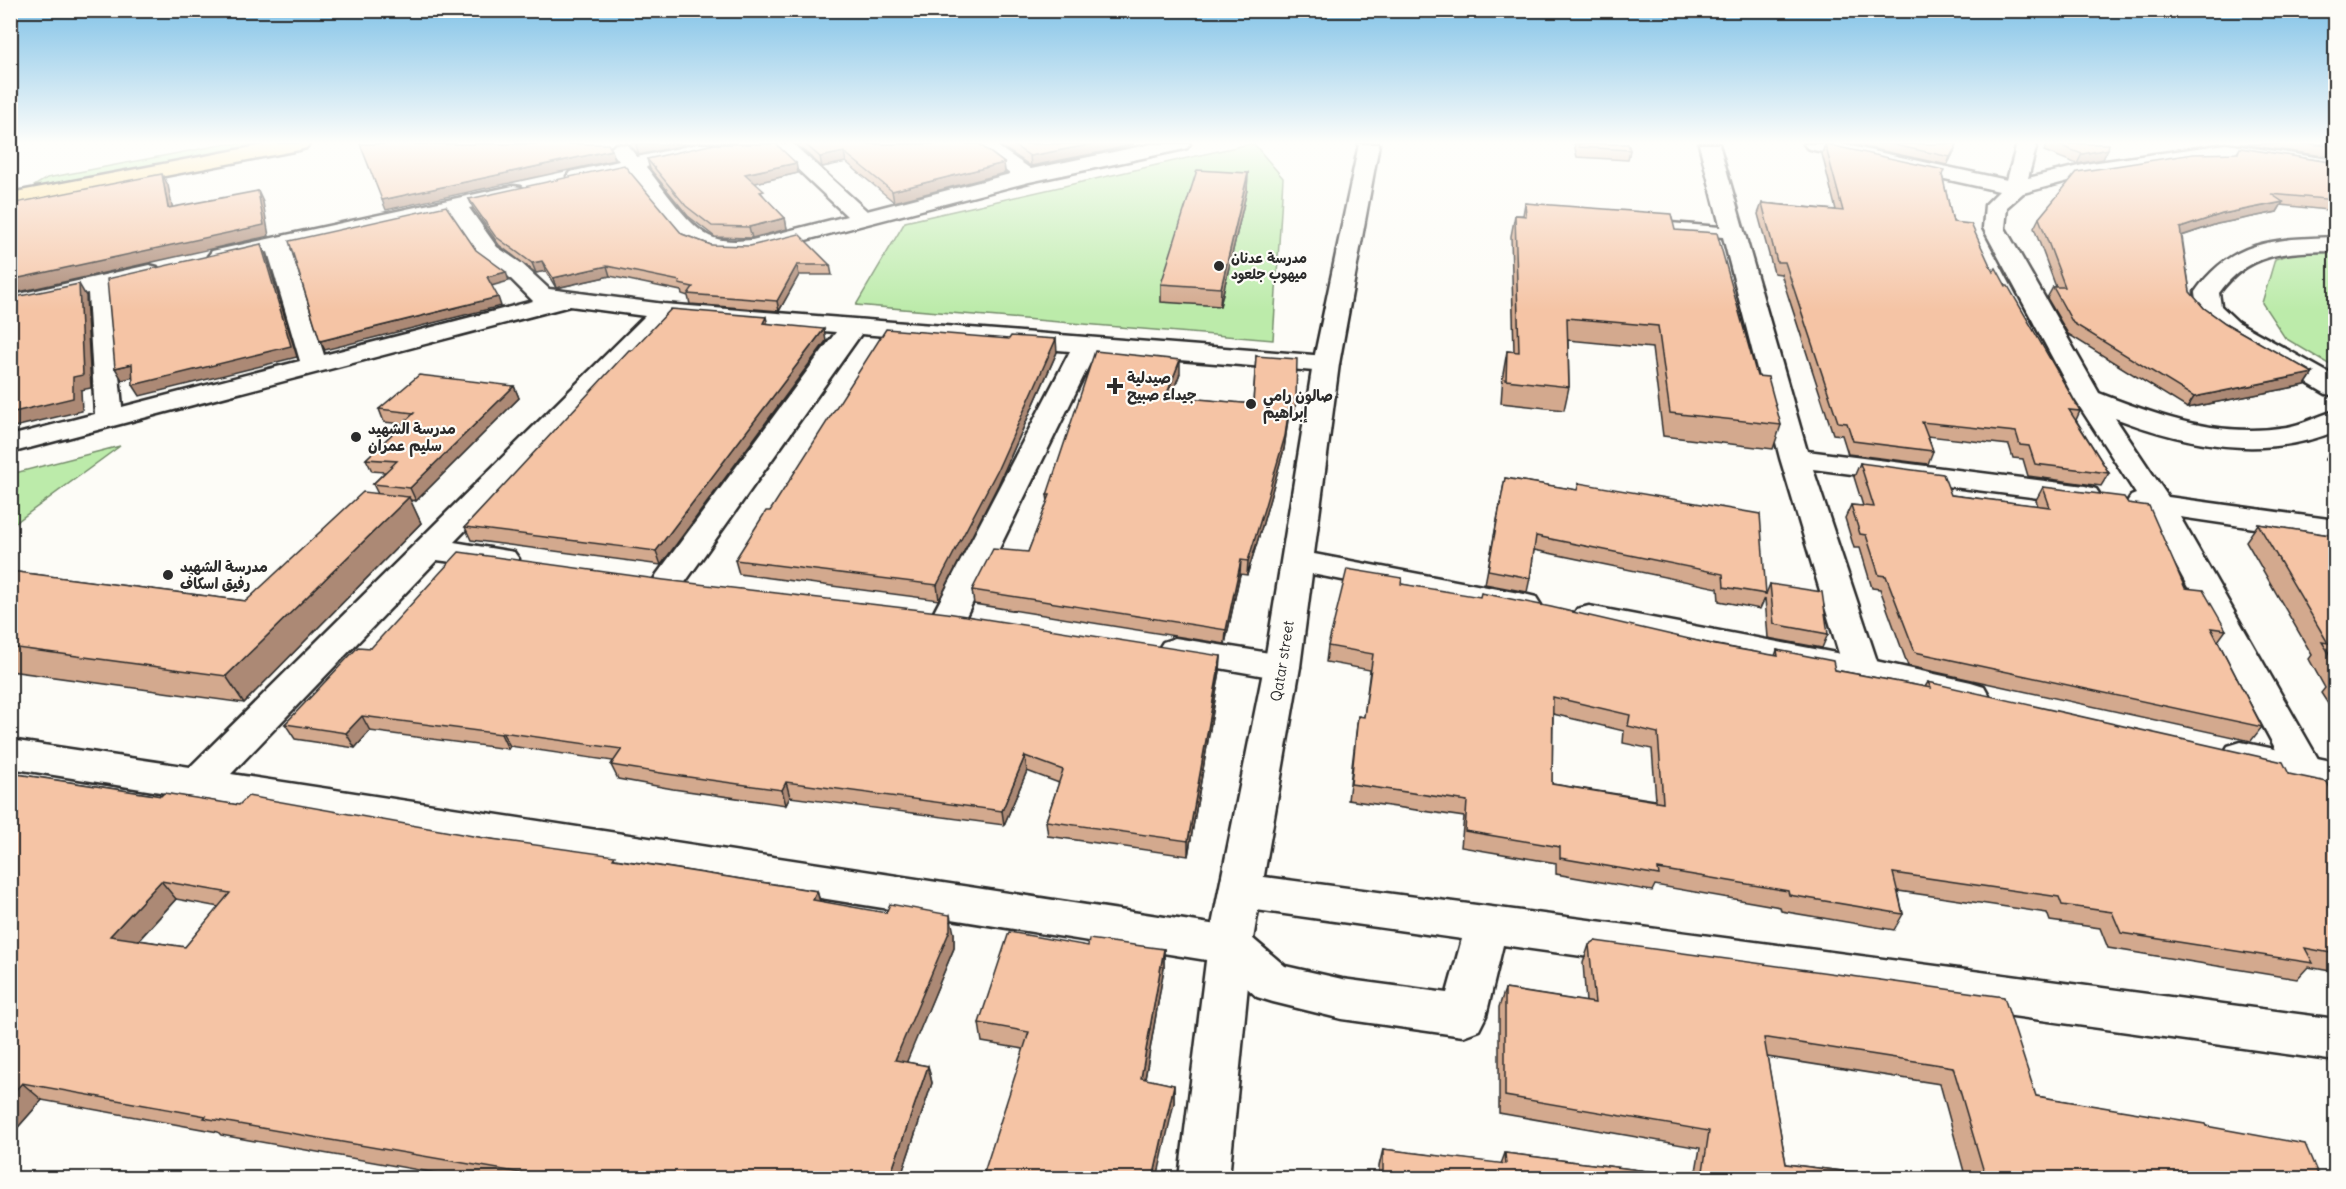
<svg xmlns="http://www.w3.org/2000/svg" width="2346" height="1189" viewBox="0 0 2346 1189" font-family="Delius,'Playpen Sans Arabic',sans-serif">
<rect width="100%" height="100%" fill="#fdfcf7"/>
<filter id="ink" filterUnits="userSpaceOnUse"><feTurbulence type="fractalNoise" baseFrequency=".0167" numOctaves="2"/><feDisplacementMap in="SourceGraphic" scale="12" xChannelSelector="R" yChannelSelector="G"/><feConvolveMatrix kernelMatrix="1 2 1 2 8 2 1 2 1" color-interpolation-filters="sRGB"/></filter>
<g filter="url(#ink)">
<g fill="#bcebaa" stroke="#748b6a" stroke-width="1.5">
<path d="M 226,144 L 271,144 L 48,188 L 34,186 L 47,178 Z"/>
<path d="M 1249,144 L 1254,144 L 1283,178 L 1273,340 L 856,305 L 905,222 Z"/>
<path d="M 2335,241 L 2335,368 L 2285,338 L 2262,303 L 2275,259 Z"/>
<path d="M 120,446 L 11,526 L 11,474 Z"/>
</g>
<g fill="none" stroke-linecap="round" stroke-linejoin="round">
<g stroke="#2b2b2b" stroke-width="5">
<path id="service" d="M 1645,221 L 1733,228 L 1741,233 L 1733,238 L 1640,229 L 1637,226 Z"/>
</g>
<g stroke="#2b2b2b" stroke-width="5">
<g id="minor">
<path d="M 616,144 L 627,145 L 637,157 L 698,144 L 735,144 L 732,148 L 646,167 C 662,186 691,231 714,238 C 726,242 740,241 752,240 L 847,216 L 771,144 L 793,144 L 867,211 L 1010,174 L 971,144 L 994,144 L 1031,169 L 1152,144 L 1190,144 L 1187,148 L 1180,150 L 1029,182 L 752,254 C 731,255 707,255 688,243 C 673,234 641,187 628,171 L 577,182 L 570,180 L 567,176 L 570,172 L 619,161 L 610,149 Z"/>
<path d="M 1699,144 L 1719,144 L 1807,451 L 2085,486 L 2096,489 L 2100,495 L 2096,501 L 2085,504 L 1813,469 L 1880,670 L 1874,679 L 1862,682 L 1850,679 L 1844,670 L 1780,458 Z"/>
<path d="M 1804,144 L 1841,144 L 2007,180 L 2017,144 L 2037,144 L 2028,178 L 2091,163 L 2226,144 L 2336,160 L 2336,172 L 2232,155 L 2091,175 L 2023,193 L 2007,207 L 2005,228 L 2099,393 C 2161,417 2219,438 2287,427 C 2305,424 2319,415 2336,411 L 2336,431 C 2263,461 2186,445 2115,418 L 2168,497 L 2336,520 L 2336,540 L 2180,517 L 2325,771 L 2319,781 L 2306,785 L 2293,781 L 2147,512 L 2131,508 L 2127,502 L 2131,496 L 2136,494 L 2074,398 L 1983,228 L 1985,205 L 1999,191 L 1814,150 L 1807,148 Z"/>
<path d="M 513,186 L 521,187 L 524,192 L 521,197 L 469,208 L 497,247 L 521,263 L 549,289 L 664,304 L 1326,356 L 1335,358 L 1339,364 L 1335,370 L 1326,372 L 1095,353 L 967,614 L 962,622 L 950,625 L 938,622 L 933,614 L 1070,351 L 861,334 L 681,588 L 669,592 L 657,588 L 653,581 L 657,574 L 836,332 L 670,319 L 454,542 L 514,552 L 519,559 L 514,566 L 503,569 L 437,560 L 231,774 L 1230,927 L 1245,932 L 1285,966 L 1342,979 L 1447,993 L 1462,939 L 1242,908 L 1227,903 L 1221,891 L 1227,879 L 1242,874 L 2336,1019 L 2336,1061 L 1503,945 L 1486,1016 L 1479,1030 L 1463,1036 L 1342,1019 L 1273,1002 L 1257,997 L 1219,962 L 10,768 L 10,740 L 190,767 L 645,316 L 570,306 L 10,453 L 10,436 L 95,414 L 88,293 L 10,310 L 10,296 L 149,265 L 157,267 L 161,272 L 157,277 L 111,288 L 122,407 L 300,361 L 268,252 L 220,263 L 212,261 L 208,256 L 212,251 ZM 450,212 L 481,257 L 505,273 L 533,301 L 324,355 L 290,248 Z"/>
<path d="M 2336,237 L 2336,251 C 2287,252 2250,251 2219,293 L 2221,306 L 2238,322 L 2336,377 L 2336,396 L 2326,394 L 2220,332 L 2197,308 L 2195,292 C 2232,239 2276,239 2336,237 Z"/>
<path d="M 1175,638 L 1282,655 L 1294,658 L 1300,667 L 1294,676 L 1282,679 L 1163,658 L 1158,650 L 1163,642 Z"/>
</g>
</g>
<g stroke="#2b2b2b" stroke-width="5">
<g id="tertiary">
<path d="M 1359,144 L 1379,144 L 1339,364 L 1314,554 L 1524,594 L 1536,597 L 1541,605 L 1536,613 L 1524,616 L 1312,574 L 1300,667 L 1252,945 L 1229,1178 L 1179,1178 L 1208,945 L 1264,667 L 1313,364 Z"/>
<path d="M 1589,606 L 1862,658 L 1971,682 L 1984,686 L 1989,695 L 1984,704 L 1971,708 L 1862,682 L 1577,625 L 1572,617 L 1577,609 Z"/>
<path d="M 2241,742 L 2336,762 L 2336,791 L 2228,766 L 2222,756 L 2228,746 Z"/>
</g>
</g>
<g stroke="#2b2b2b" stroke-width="5">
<path id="primary" d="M 268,144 L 309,144 L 306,148 L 299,150 L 10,206 L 10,193 Z"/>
</g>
<use href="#service" fill="#fdfcf7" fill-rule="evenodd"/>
<use href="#minor" fill="#fdfcf7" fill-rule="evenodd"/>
<use href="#tertiary" fill="#fdfcf7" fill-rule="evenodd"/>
<use href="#primary" fill="#fdde96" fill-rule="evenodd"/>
</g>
<g fill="#d3a98e" stroke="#2b2b2b" stroke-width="1.5" fill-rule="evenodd">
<path d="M 629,144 L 688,144 L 639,155 Z"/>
<path d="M 796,144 L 979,144 L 1004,163 L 1005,173 L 894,202 L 846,162 L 822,167 Z"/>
<path d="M 998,144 L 1134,144 L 1102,152 L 1031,166 Z"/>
<path d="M 1574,144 L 1628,144 L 1630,150 L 1628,160 L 1577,157 Z"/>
<path d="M 1825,144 L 1942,175 L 1953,222 L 2006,286 L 2080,411 L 2076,420 L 2109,473 L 2101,486 L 2028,476 L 2023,459 L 2013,458 L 2009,445 L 1928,436 L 1933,451 L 1928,464 L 1848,454 L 1842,435 L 1833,434 L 1781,274 L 1774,273 L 1758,214 L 1762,203 L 1836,210 L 1822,154 Z"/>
<path d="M 1851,144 L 1958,144 L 1947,165 Z"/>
<path d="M 2047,144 L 2109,144 L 2103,159 L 2077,164 L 2044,151 Z"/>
<path d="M 2241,144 L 2336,144 L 2336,158 Z"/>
<path d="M 2240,148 L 2336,163 L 2336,211 L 2281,205 L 2277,212 L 2217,224 L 2182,236 L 2190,292 L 2204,308 L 2225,323 L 2313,373 L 2305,385 L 2187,408 L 2068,334 L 2047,298 L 2053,287 L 2056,287 L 2034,228 L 2039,218 L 2237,153 Z"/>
<path d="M 647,159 L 798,173 L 755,183 L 765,198 L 785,218 L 787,229 L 752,238 L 715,237 L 688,216 L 650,169 Z"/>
<path d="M 1248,173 L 1247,190 L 1220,306 L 1161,302 L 1161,284 Z"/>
<path d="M 469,199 L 682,234 L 711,245 L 830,265 L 832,275 L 799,275 L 779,311 L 690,304 L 688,296 L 682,294 L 681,291 L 610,276 L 556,288 L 546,271 L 536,273 L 499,245 L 473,208 Z"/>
<path d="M 1525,203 L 1675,230 L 1757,376 L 1781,425 L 1773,449 L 1663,436 L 1652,348 L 1568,340 L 1569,387 L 1564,410 L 1501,403 L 1503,374 L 1507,351 L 1514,352 L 1511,236 L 1515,215 L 1523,215 Z"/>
<path d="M 768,324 L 826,341 L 661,565 L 471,540 L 465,527 L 632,350 Z"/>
<path d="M 1057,352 L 998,485 L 939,600 L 739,574 L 735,560 Z"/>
<path d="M 1256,356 L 1296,399 L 1295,413 L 1289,412 L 1284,449 L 1263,523 L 1247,575 L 1240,574 L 1225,644 L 974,604 L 972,590 L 1028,552 L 1048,502 L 1047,495 L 1180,373 L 1171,397 L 1253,404 Z"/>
<path d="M 514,386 L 519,398 L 416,501 L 410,500 L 421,523 L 244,703 L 10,671 L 10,571 L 246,601 L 378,494 L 373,484 L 385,472 L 372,471 L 366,459 L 403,424 L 384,422 L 379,409 Z"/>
<path d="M 2336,446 L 2336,463 L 2325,460 Z"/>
<path d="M 1860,463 L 1951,495 L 2038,506 L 2036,500 L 2043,487 L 2185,588 L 2226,630 L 2218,641 L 2262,727 L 2251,741 L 1908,666 L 1880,589 L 1872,588 L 1860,548 L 1854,548 L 1845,518 L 1851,505 L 1863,506 L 1854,477 Z"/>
<path d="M 1505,478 L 1577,490 L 1766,594 L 1770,584 L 1828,634 L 1822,648 L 1768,638 L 1765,598 L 1760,609 L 1719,601 L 1718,588 L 1534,550 L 1530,578 L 1527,592 L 1485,584 Z"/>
<path d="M 2258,524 L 2336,536 L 2336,716 L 2321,693 L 2325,688 L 2309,659 L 2312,655 L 2246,541 Z"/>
<path d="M 1401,584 L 1775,656 L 1777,650 L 1835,670 L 1925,687 L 1928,682 L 2289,774 L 2336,799 L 2336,972 L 2308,967 L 2297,979 L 2108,948 L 2100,928 L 2050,921 L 2047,913 L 1898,891 L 1903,914 L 1894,930 L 1781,911 L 1780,907 L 1655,885 L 1652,891 L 1556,874 L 1556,863 L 1461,847 L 1464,817 L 1348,800 L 1358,716 L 1364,717 L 1370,670 L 1326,662 L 1328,646 ZM 1553,714 L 1624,731 L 1623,743 L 1652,749 L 1656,800 L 1552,784 Z"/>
<path d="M 371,648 L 1221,656 L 1220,671 L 1188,856 L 1048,836 L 1046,821 L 1059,783 L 1027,771 L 1004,825 L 790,797 L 786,805 L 673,789 L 618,779 L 611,765 L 613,761 L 510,746 L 508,749 L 370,731 L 355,748 L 295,739 L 285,724 Z"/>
<path d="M 10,773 L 161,796 L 239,805 L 484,838 L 817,891 L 820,901 L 954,933 L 954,948 L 906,1062 L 928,1066 L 932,1083 L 900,1179 L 469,1179 L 221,1135 L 218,1132 L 42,1100 L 12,1134 L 10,1134 ZM 176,899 L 219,907 L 185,947 L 139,940 Z"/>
<path d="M 1595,941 L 2036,1096 L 2206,1126 L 2320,1179 L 1966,1179 L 1940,1084 L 1767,1057 L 1786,1164 L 1906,1179 L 1379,1179 L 1379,1166 L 1383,1149 L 1501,1164 L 1505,1153 L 1695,1177 L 1700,1148 L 1499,1113 L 1499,1007 L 1505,989 L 1586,1002 L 1583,963 L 1589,945 Z"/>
<path d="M 1088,946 L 1164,949 L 1164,968 L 1145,1079 L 1174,1085 L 1174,1103 L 1023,1049 L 982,1042 L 979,1023 Z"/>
</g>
<g fill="#ac8974" stroke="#2b2b2b" stroke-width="1.5">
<path d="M 639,144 L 688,144 L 639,155 L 636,145 Z"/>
<path d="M 1093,144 L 1134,144 L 1102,152 L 1031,166 L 1030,156 Z"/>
<path d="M 1957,144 L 1958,144 L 1947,165 L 1950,157 Z"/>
<path d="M 2108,149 L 2103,159 L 2077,164 L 2082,154 Z"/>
<path d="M 612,150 L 615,160 L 386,210 L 382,200 Z"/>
<path d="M 844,152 L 846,162 L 822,167 L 820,157 Z"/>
<path d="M 796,163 L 798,173 L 747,185 L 745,174 Z"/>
<path d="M 1004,163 L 1005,173 L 894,202 L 892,191 Z"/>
<path d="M 1248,173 L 1247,190 L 1220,306 L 1221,288 Z"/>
<path d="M 162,174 L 168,185 L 175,220 L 168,208 Z"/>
<path d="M 258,191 L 263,202 L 269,236 L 10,294 L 10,280 Z"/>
<path d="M 2283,202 L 2277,212 L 2217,224 L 2175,238 L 2180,228 L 2222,214 Z"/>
<path d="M 785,218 L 787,229 L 752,238 L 749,227 Z"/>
<path d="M 261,244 L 266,255 L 297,357 L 140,396 L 133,385 Z"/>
<path d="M 542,261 L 546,271 L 536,273 L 532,263 Z"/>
<path d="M 797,265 L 799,275 L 779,311 L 777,301 Z"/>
<path d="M 607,266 L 610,276 L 556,288 L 553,278 Z"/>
<path d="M 506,272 L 509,281 L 491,286 L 487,277 Z"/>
<path d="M 79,284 L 86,296 L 91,388 L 81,390 L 82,411 L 10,428 L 10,413 Z"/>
<path d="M 498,297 L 501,306 L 325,350 L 320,341 Z"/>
<path d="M 766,317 L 769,329 L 763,323 Z"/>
<path d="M 824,329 L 826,341 L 661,565 L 656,551 Z"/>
<path d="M 1056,339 L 1057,352 L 998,485 L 939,600 L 937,585 Z"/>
<path d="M 1180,360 L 1180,373 L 1166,410 L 1166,396 Z"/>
<path d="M 132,364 L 139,376 L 122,380 L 115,368 Z"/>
<path d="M 2313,373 L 2305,385 L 2187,408 L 2194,397 Z"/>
<path d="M 514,386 L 519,398 L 416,501 L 410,488 Z"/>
<path d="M 1290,399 L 1289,412 L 1284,449 L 1263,523 L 1247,575 L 1248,561 Z"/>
<path d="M 409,497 L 421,523 L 244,703 L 226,676 Z"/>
<path d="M 1241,560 L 1240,574 L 1225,644 L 1226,630 Z"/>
<path d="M 1221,656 L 1220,671 L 1188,856 L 1188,841 Z"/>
<path d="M 362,716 L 370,731 L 355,748 L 346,733 Z"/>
<path d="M 502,732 L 510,746 L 508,749 L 501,734 Z"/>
<path d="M 1025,756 L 1027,771 L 1004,825 L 1002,811 Z"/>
<path d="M 786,782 L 790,797 L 786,805 L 782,790 Z"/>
<path d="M 161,881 L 176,899 L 126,954 L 110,936 Z"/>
<path d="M 817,891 L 822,910 L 813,900 Z"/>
<path d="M 950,915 L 954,933 L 954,948 L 900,1078 L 895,1060 Z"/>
<path d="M 1164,949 L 1164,968 L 1142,1096 L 1141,1078 Z"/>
<path d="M 928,1066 L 932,1083 L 900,1179 L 889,1179 Z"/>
<path d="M 22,1083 L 42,1100 L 12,1134 L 10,1132 L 10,1096 Z"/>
<path d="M 1174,1085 L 1174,1103 L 1157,1179 L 1153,1179 Z"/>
</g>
<g fill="#f5c4a5" stroke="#2b2b2b" stroke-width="1.5" fill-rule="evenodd">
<path d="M 360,144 L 608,144 L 612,150 L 382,200 Z"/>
<path d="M 714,144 L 776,144 L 796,163 L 745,174 L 764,191 L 760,192 L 785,218 L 749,227 L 712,226 L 686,206 L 647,159 Z"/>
<path d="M 805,144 L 979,144 L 1004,163 L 892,191 L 844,152 L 820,157 Z"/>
<path d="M 1012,144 L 1093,144 L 1030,156 Z"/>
<path d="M 1578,144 L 1628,144 L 1630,150 L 1579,147 Z"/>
<path d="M 1825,144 L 1944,170 L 1942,175 L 1953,222 L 1971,224 L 1993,272 L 1996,268 L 2006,286 L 2008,286 L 2080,411 L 2069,410 L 2109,473 L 2035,464 L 2029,446 L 2020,445 L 2016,432 L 1922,422 L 1933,451 L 1853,441 L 1847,423 L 1838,422 L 1785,262 L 1777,262 L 1762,203 L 1843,211 Z"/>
<path d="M 1890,144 L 1957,144 L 1950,157 Z"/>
<path d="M 2056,144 L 2109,144 L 2108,149 L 2082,154 Z"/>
<path d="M 2311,144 L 2336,144 L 2336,147 Z"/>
<path d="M 2240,148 L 2336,163 L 2336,200 L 2271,194 L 2283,202 L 2222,214 L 2180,228 L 2190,292 L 2204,308 L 2225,323 L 2313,373 L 2194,397 L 2073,323 L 2053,287 L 2065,287 L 2039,218 L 2077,172 L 2193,154 L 2238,153 Z"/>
<path d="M 624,165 L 682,234 L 711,245 L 750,246 L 799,234 L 830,265 L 797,265 L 777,301 L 688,294 L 693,287 L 679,284 L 680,281 L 607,266 L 553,278 L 542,261 L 532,263 L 495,236 L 469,199 Z"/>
<path d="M 1197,170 L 1248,173 L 1221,288 L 1161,284 Z"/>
<path d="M 162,174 L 168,208 L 258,191 L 264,225 L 10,280 L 10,204 Z"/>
<path d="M 1525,203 L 1671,214 L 1675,230 L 1717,233 L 1757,376 L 1768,377 L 1781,425 L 1670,413 L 1658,326 L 1567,318 L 1569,387 L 1506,380 L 1507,351 L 1519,352 L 1515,215 L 1526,216 Z"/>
<path d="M 446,206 L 476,250 L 506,272 L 487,277 L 498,297 L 320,341 L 289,241 Z"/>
<path d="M 261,244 L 291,346 L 133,385 L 132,364 L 115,368 L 107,279 Z"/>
<path d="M 79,284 L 83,375 L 73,377 L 73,398 L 10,413 L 10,298 Z"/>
<path d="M 671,309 L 766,317 L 763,323 L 824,329 L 656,551 L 465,527 L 629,350 L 632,350 Z"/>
<path d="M 886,329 L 1009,339 L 1011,336 L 1056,339 L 997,471 L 937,585 L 735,560 L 766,511 L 770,511 Z"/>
<path d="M 1095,351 L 1180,360 L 1166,396 L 1253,404 L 1256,356 L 1297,359 L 1296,399 L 1290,399 L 1285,436 L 1264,509 L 1248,561 L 1241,560 L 1226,630 L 972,590 L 993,549 L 1028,552 L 1050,495 L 1047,495 Z"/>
<path d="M 419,375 L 514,386 L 410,488 L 373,484 L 397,461 L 366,459 L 414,413 L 379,409 Z"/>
<path d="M 1860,463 L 1943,474 L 1951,495 L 2050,507 L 2043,487 L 2124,497 L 2128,503 L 2149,506 L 2185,588 L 2203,590 L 2226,630 L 2211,628 L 2262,727 L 1915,652 L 1886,576 L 1879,575 L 1866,535 L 1860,534 L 1851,505 L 1874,507 Z"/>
<path d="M 1505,478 L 1577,490 L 1579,483 L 1760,514 L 1766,594 L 1724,587 L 1723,574 L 1536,536 L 1530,578 L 1488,570 Z"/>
<path d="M 363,492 L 409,497 L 226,676 L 10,647 L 10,571 L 246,601 Z"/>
<path d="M 2258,524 L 2336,536 L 2336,664 L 2322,642 L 2328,643 Z"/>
<path d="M 459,552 L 664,580 L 947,613 L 1221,656 L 1188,841 L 1046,821 L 1063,770 L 1025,756 L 1002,811 L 786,782 L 782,790 L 667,774 L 611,765 L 622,749 L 502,732 L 501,734 L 362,716 L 346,733 L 285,724 L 358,647 L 371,648 Z"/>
<path d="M 1347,569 L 1402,578 L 1401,584 L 1480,597 L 1481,593 L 1551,607 L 1715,645 L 1778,656 L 1777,650 L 1833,661 L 1835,670 L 1931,688 L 1928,682 L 2283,762 L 2289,774 L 2327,782 L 2336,799 L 2336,954 L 2305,948 L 2313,963 L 2121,933 L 2112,912 L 2062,905 L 2059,897 L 1893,873 L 1903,914 L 1789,895 L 1788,891 L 1658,869 L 1659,875 L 1560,858 L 1560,847 L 1465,831 L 1467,801 L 1351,784 L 1358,716 L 1364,717 L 1373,654 L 1328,646 ZM 1553,697 L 1630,715 L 1628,726 L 1658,733 L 1663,802 L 1552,784 Z"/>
<path d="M 1770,584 L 1822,592 L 1828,634 L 1774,624 Z"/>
<path d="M 10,773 L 161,796 L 164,793 L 239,805 L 248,796 L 484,838 L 615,856 L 613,859 L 817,891 L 813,900 L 886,913 L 890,904 L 950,915 L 950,930 L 895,1060 L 928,1066 L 889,1179 L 615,1179 L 596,1174 L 594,1179 L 527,1179 L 525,1178 L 527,1174 L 204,1118 L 206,1116 L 22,1083 L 10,1096 ZM 161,881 L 230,893 L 185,947 L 110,936 Z"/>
<path d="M 1009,932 L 1088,946 L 1089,939 L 1164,949 L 1141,1078 L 1174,1085 L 1153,1179 L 982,1179 L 1029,1032 L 979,1023 Z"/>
<path d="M 1595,941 L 2004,997 L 2036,1096 L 2205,1124 L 2206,1126 L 2305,1144 L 2320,1179 L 2069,1179 L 2021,1171 L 2023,1179 L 1986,1179 L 1953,1067 L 1768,1038 L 1764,1038 L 1786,1164 L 1906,1179 L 1383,1179 L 1383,1149 L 1506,1164 L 1505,1153 L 1702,1178 L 1709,1131 L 1505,1096 L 1505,989 L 1595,1003 L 1589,945 Z"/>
</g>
</g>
<linearGradient id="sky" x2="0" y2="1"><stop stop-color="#81c2e7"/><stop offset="0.46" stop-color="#fefefb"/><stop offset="1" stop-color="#fefefb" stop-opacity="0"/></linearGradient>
<rect width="2346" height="310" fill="url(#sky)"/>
<g fill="#2b2b2b" stroke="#fdfcf7" stroke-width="2">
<circle cx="1219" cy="266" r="6"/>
<path d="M1112 377h6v6h6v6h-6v6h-6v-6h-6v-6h6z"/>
<circle cx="1251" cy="404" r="6"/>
<circle cx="356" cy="437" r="6"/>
<circle cx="168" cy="575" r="6"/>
</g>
<g text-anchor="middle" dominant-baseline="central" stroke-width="4.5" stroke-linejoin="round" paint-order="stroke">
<g font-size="14" font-weight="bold" fill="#2b2b2b" stroke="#fdfcf7" text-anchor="start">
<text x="1231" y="258">مدرسة عدنان<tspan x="1231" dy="16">ميهوب جلعود</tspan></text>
</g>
<g font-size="15" font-weight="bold" fill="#2b2b2b" stroke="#fdfcf7" text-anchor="start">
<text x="1127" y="377">صيدلية<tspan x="1127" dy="17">جيداء صبيح</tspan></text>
<text x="1263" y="395">صالون رامي<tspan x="1263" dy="17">إبراهيم</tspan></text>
<text x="368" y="428">مدرسة الشهيد<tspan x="368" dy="17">سليم عمران</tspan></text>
<text x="180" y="566">مدرسة الشهيد<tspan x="180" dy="17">رفيق اسكاف</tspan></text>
</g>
<g font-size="15" fill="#2b2b2b" stroke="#fdfcf7">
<text transform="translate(1282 661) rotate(-81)">Qatar street</text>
</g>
</g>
<rect width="2346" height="1189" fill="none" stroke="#fdfcf7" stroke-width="36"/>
<rect x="18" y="18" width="2310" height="1153" fill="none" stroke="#2b2b2b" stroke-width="2" filter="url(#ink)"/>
</svg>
